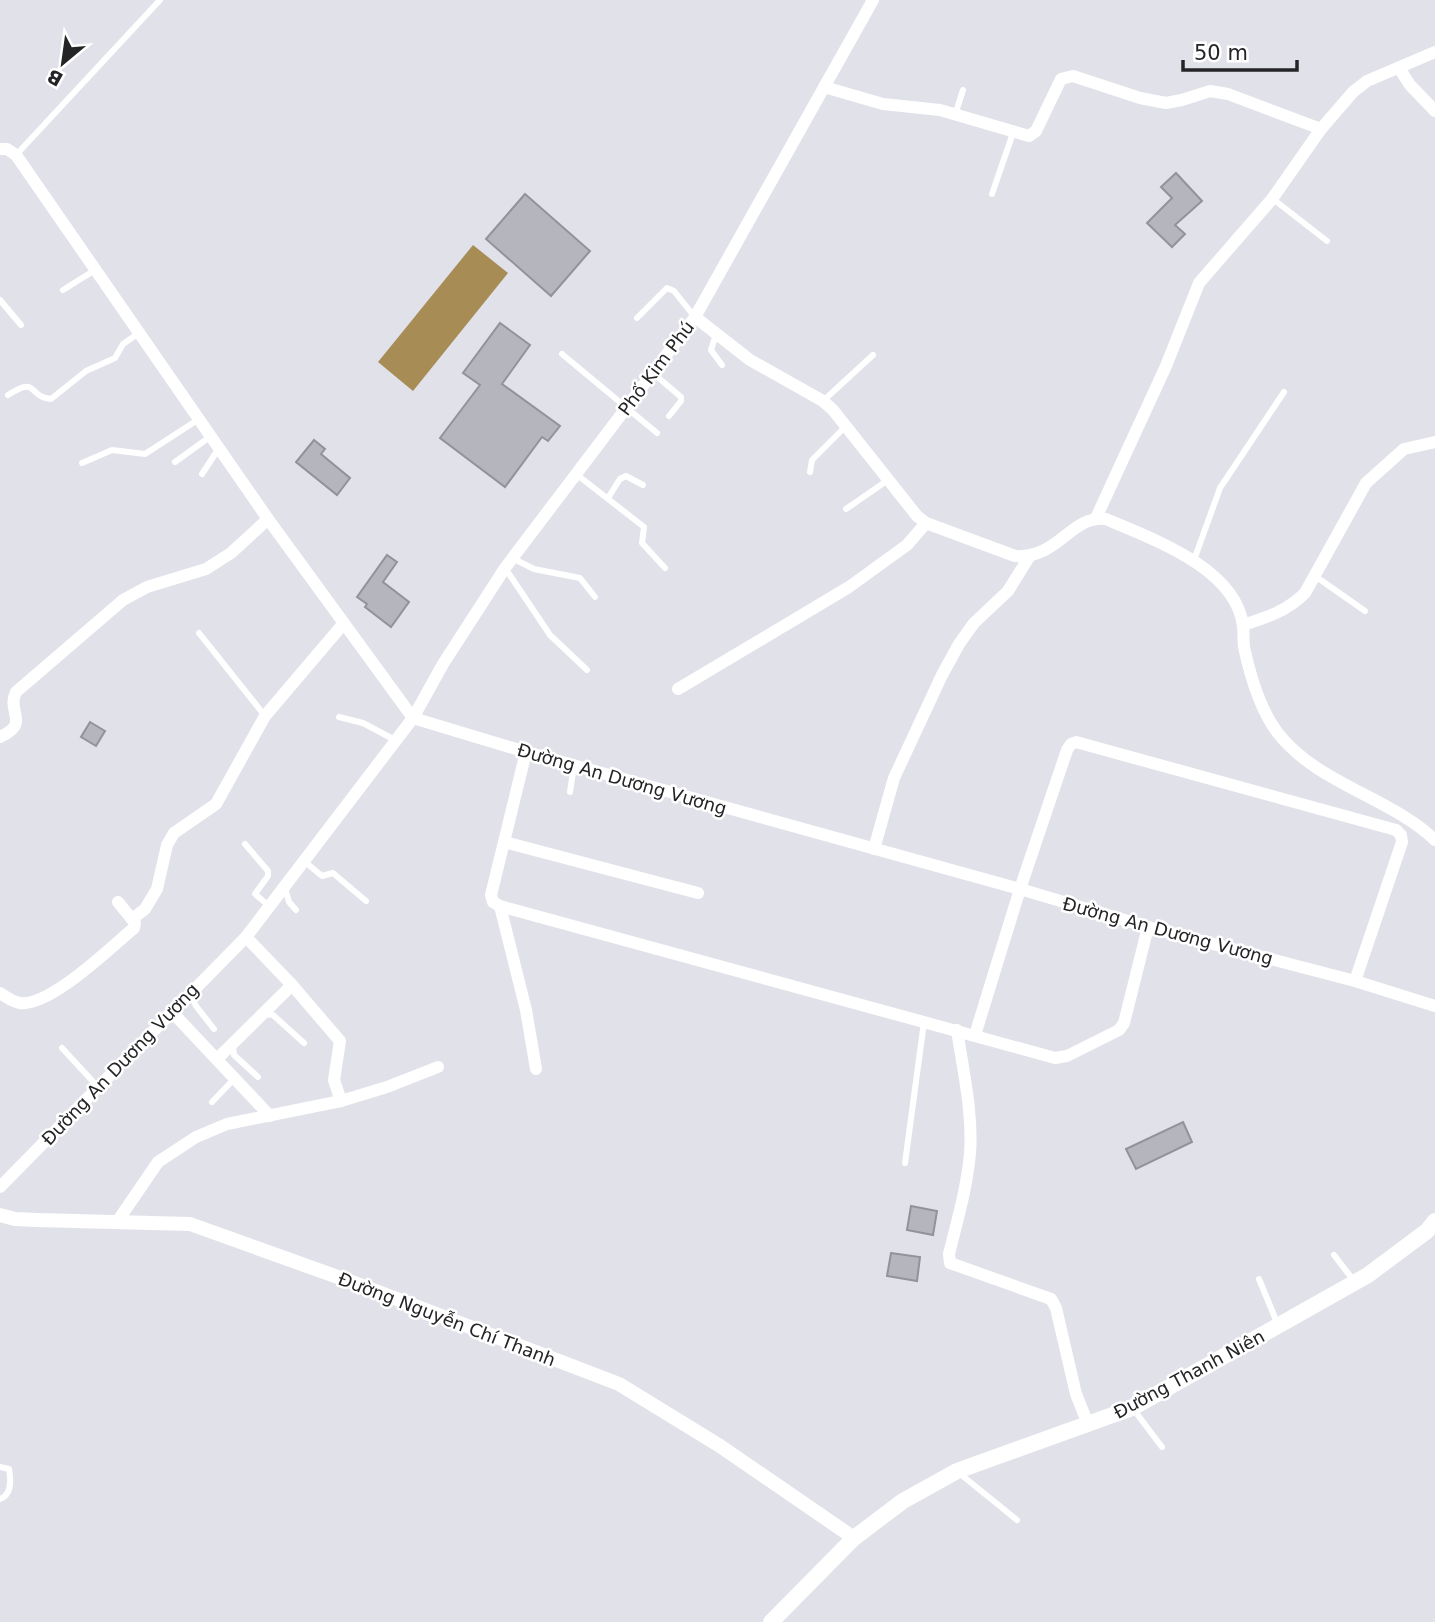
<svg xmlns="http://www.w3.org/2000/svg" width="1435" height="1622" viewBox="0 0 1435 1622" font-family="'DejaVu Sans',sans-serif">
<rect width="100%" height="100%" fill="#e1e1ea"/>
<path fill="#a88c56" d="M 473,245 L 508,273 L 413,391 L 378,362 Z"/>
<g fill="#b5b5bd" stroke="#92929a" stroke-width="2">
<path d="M 1176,173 L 1202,201 L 1175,225 L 1185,234 L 1172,247 L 1147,223 L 1172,198 L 1161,187 Z"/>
<path d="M 525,194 L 590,251 L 551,296 L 486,239 Z"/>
<path d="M 500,323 L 530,345 L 502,384 L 560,426 L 548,441 L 542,437 L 505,487 L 440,438 L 480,385 L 463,373 Z"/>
<path d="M 314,440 L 325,449 L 321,454 L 350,478 L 337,495 L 296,462 Z"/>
<path d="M 387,555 L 397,562 L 383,582 L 409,602 L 391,627 L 365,607 L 367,604 L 357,597 Z"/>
<path d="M 90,722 L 105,731 L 96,746 L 81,737 Z"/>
<path d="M 1183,1122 L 1192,1142 L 1136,1169 L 1126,1149 Z"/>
<path d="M 911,1206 L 937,1211 L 933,1235 L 907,1230 Z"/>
<path d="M 891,1253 L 920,1257 L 917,1281 L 887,1276 Z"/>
</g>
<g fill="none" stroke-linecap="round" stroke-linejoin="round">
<g stroke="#fff" stroke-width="6">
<path d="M 955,115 L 963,90"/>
<path d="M 16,155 L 160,0"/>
<path d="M 992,194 L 1013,133"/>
<path d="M 1273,199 L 1327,241"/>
<path d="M 63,290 L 95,270"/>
<path d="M 0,300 L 21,325"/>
<path d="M 637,318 L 667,288 L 674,291 L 694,316"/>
<path d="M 716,334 L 711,350 L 722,365"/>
<path d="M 562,354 L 657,433"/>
<path d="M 654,374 L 681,397 L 681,401 L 669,416"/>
<path d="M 8,395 C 39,375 27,397 51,399 L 86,371 L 115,358 L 123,344 L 139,333"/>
<path d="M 823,401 L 873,355"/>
<path d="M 175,462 L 211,436"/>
<path d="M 82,463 L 112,450 L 145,454 L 199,419"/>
<path d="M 810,472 L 812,460 L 846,426"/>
<path d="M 202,474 L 219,448"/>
<path d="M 576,474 L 644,527 L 642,543 L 665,568"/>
<path d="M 608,498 L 620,479 L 626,476 L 643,485"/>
<path d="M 846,509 L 888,480"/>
<path d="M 512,558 L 534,569 L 580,578 L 595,597"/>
<path d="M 1194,560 L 1220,488 L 1284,392"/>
<path d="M 505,568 L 550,635 L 587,670"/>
<path d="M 1315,576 L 1365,611"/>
<path d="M 199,633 L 265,716"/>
<path d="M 339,717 L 363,723 L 395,740"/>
<path d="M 570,792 L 574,765"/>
<path d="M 245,844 L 268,871 L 268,876 L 255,894 L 269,906"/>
<path d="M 304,861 L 322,876 L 333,873 L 366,901"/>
<path d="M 285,888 L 289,902 L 296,910"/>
<path d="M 190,993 L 196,1006 L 214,1029"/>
<path d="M 264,1014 L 273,1015 L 304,1043"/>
<path d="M 233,1046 L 234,1055 L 258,1077"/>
<path d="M 62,1048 L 98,1087"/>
<path d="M 212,1102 L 235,1078"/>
<path d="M 905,1163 L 924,1022"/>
<path d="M 1334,1255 L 1354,1281"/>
<path d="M 1259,1279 L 1278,1325"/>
<path d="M 1134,1410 L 1162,1447"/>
<path d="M 0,1467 L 9,1469 C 11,1480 12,1495 0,1499"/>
<path d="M 959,1473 L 1017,1520"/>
</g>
<g stroke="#fff" stroke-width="12">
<path d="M 1399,68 L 1410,85 L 1435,111"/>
<path d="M 824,87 L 883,104 L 940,110 L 1029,136 L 1036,131 L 1061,79 L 1073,76 L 1140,98 L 1166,103 L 1182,100 L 1210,91 L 1228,94 L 1321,129"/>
<path d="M 0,149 L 7,149 L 16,155 L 268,519 L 413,718 L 443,664 L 505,568 L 695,317 L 873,0"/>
<path d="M 695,317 L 750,360 L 823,401 L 833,410 L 917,516 L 926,523 L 1015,556 C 1059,559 1070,515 1106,519 C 1152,539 1236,568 1243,626 C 1244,633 1243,640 1244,647 C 1250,675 1260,709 1277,732 C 1317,784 1388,796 1435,840"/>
<path d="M 1096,518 L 1166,366 L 1199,283 L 1272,199 L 1321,129 L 1353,92 L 1367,81 L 1435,52"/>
<path d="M 1243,625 C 1268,617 1287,611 1305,593 L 1366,483 L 1404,449 L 1435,442"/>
<path d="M 678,689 L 849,587 L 907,545 L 926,523"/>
<path d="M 0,737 C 31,723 6,712 16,692 L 123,600 L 147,587 L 206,569 L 231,553 L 268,519"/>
<path d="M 526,752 L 491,895 L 493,902 L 500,906 L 1055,1058 L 1067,1056 L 1119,1030 L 1124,1023 L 1148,927"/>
<path d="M 504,842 L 698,893"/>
<path d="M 874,849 L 894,778 L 942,675 L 959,644 L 974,623 L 1008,591 L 1029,557"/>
<path d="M 500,906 L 526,1010 L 536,1069"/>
<path d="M 132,919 L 145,909 L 157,889 L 167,845 L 174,833 L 216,804 L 265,716 L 344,623"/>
<path d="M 246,937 L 292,985 L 340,1041 L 334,1080 L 341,1101"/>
<path d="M 0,993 C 6,997 13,1002 20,1003 C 50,1007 111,947 134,928 L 135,923 L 118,902"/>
<path d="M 172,1012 L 270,1116"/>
<path d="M 957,1030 C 963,1070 973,1113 970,1153 C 967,1188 957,1221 949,1254 L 950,1263 L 1051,1299 L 1056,1308 L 1076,1394 L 1088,1424"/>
<path d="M 975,1035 L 1020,889 L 1067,750 L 1071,744 L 1076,742 L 1396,830 L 1401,835 L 1402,842 L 1355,981"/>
<path d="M 217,1059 L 292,985"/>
<path d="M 0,1187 L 246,937 L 413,718 L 526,752 L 1020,889 L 1148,927 L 1355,981 L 1435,1006"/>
<path d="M 117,1222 L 158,1162 L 196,1137 L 227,1124 L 341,1101 L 387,1087 L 438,1067"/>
</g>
<path stroke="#fff" stroke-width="14" d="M 0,1215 L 15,1219 L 37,1220 L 190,1224 L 360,1285 L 619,1384 L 720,1446 L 854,1538"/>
<path stroke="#fff" stroke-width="16" d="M 771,1622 L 854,1538 L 903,1501 L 957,1471 L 1132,1408 L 1368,1275 L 1427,1231 L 1435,1221"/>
</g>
<g text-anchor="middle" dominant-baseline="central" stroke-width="5" stroke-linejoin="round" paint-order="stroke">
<g font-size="18" fill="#242427" stroke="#fff">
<text transform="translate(656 368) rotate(-53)">Phố Kim Phú</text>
<text transform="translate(622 779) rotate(16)">Đường An Dương Vương</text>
<text transform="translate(1168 931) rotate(15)">Đường An Dương Vương</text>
<text transform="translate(120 1064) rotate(-46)">Đường An Dương Vương</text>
<text transform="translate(447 1319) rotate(21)">Đường Nguyễn Chí Thanh</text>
<text transform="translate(1189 1374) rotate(-28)">Đường Thanh Niên</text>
</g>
</g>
<g transform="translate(63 63) rotate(209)" stroke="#ffffff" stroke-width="5" paint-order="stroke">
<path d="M0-5L12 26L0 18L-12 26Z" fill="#242427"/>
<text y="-10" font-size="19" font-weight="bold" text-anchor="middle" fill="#242427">B</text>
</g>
<path d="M1183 60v10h114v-10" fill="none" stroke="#242427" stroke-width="3.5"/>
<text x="1194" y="60" font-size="21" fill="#242427" stroke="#ffffff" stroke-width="5" paint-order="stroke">50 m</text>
</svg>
